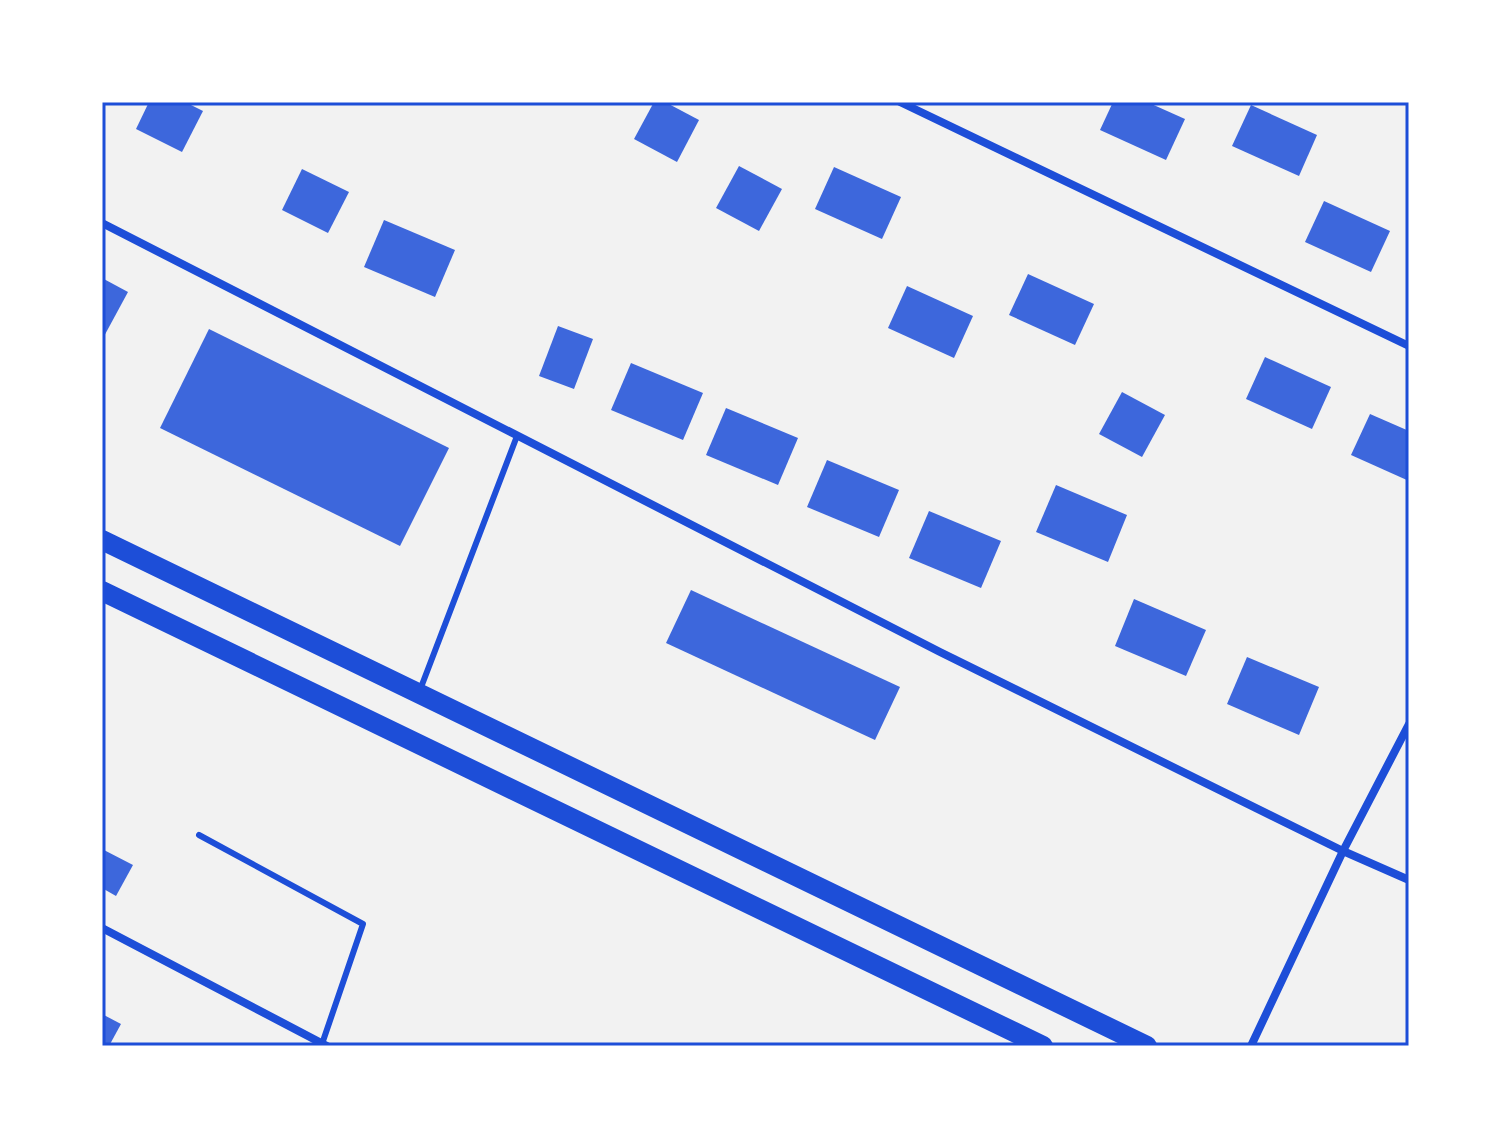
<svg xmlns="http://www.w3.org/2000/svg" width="1511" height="1148" viewBox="0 0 1511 1148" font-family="Overpass,sans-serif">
<rect width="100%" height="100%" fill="#f2f2f2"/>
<g fill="#3d67dc">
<path d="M 149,102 L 185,102 L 203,111 L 182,152 L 136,129 Z"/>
<path d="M 654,102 L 665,102 L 699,120 L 677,162 L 634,139 Z"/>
<path d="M 1113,102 L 1147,102 L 1185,119 L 1166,160 L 1100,130 Z"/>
<path d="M 1251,105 L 1317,135 L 1299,176 L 1232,146 Z"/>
<path d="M 739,166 L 782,189 L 759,231 L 716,208 Z"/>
<path d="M 834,167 L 901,197 L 882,239 L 815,209 Z"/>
<path d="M 302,169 L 349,192 L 328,233 L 282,210 Z"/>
<path d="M 1324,201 L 1390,231 L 1371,272 L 1305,242 Z"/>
<path d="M 384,220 L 455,250 L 435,297 L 364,267 Z"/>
<path d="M 1028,274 L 1094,304 L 1075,345 L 1009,315 Z"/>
<path d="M 102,278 L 128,292 L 102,340 Z"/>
<path d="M 907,286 L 973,316 L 954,358 L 888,328 Z"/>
<path d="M 558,326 L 593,339 L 574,389 L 539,376 Z"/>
<path d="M 209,329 L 449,448 L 400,546 L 160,428 Z"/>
<path d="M 1265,357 L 1331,387 L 1312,429 L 1246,399 Z"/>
<path d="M 631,363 L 703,393 L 683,440 L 611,410 Z"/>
<path d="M 1122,392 L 1165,415 L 1142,457 L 1099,434 Z"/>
<path d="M 726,408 L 798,438 L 778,485 L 706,455 Z"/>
<path d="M 1370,414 L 1409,431 L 1409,481 L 1351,455 Z"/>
<path d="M 827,460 L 899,490 L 879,537 L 807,507 Z"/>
<path d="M 1056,485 L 1127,515 L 1108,562 L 1036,532 Z"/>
<path d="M 929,511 L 1001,541 L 981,588 L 909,558 Z"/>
<path d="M 691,590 L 900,687 L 875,740 L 666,643 Z"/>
<path d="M 1134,599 L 1206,630 L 1186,676 L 1115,646 Z"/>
<path d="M 1247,657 L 1319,687 L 1299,735 L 1227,704 Z"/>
<path d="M 102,849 L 133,865 L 116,896 L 102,888 Z"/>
<path d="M 102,1014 L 121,1024 L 109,1046 L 102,1046 Z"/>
</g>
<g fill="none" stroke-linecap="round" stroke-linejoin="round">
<g stroke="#1d4ed8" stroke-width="6">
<path d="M 420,690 L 517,436"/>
<path d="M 199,835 L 363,924 L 322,1044"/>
</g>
<g stroke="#1d4ed8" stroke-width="8">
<path d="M 900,102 L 1409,346"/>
<path d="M 102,223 L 940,652 L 1343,851 L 1409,880"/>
<path d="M 102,928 L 327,1046"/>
<path d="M 1251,1046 L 1343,851 L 1409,724"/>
</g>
<g stroke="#1d4ed8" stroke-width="20">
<path d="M 102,540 L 1147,1046"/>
<path d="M 102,591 L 1043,1046"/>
</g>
</g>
<rect width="1511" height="1148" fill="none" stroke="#ffffff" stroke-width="208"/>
<rect x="104" y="104" width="1303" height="940" fill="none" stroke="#1d4ed8" stroke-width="3"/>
</svg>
